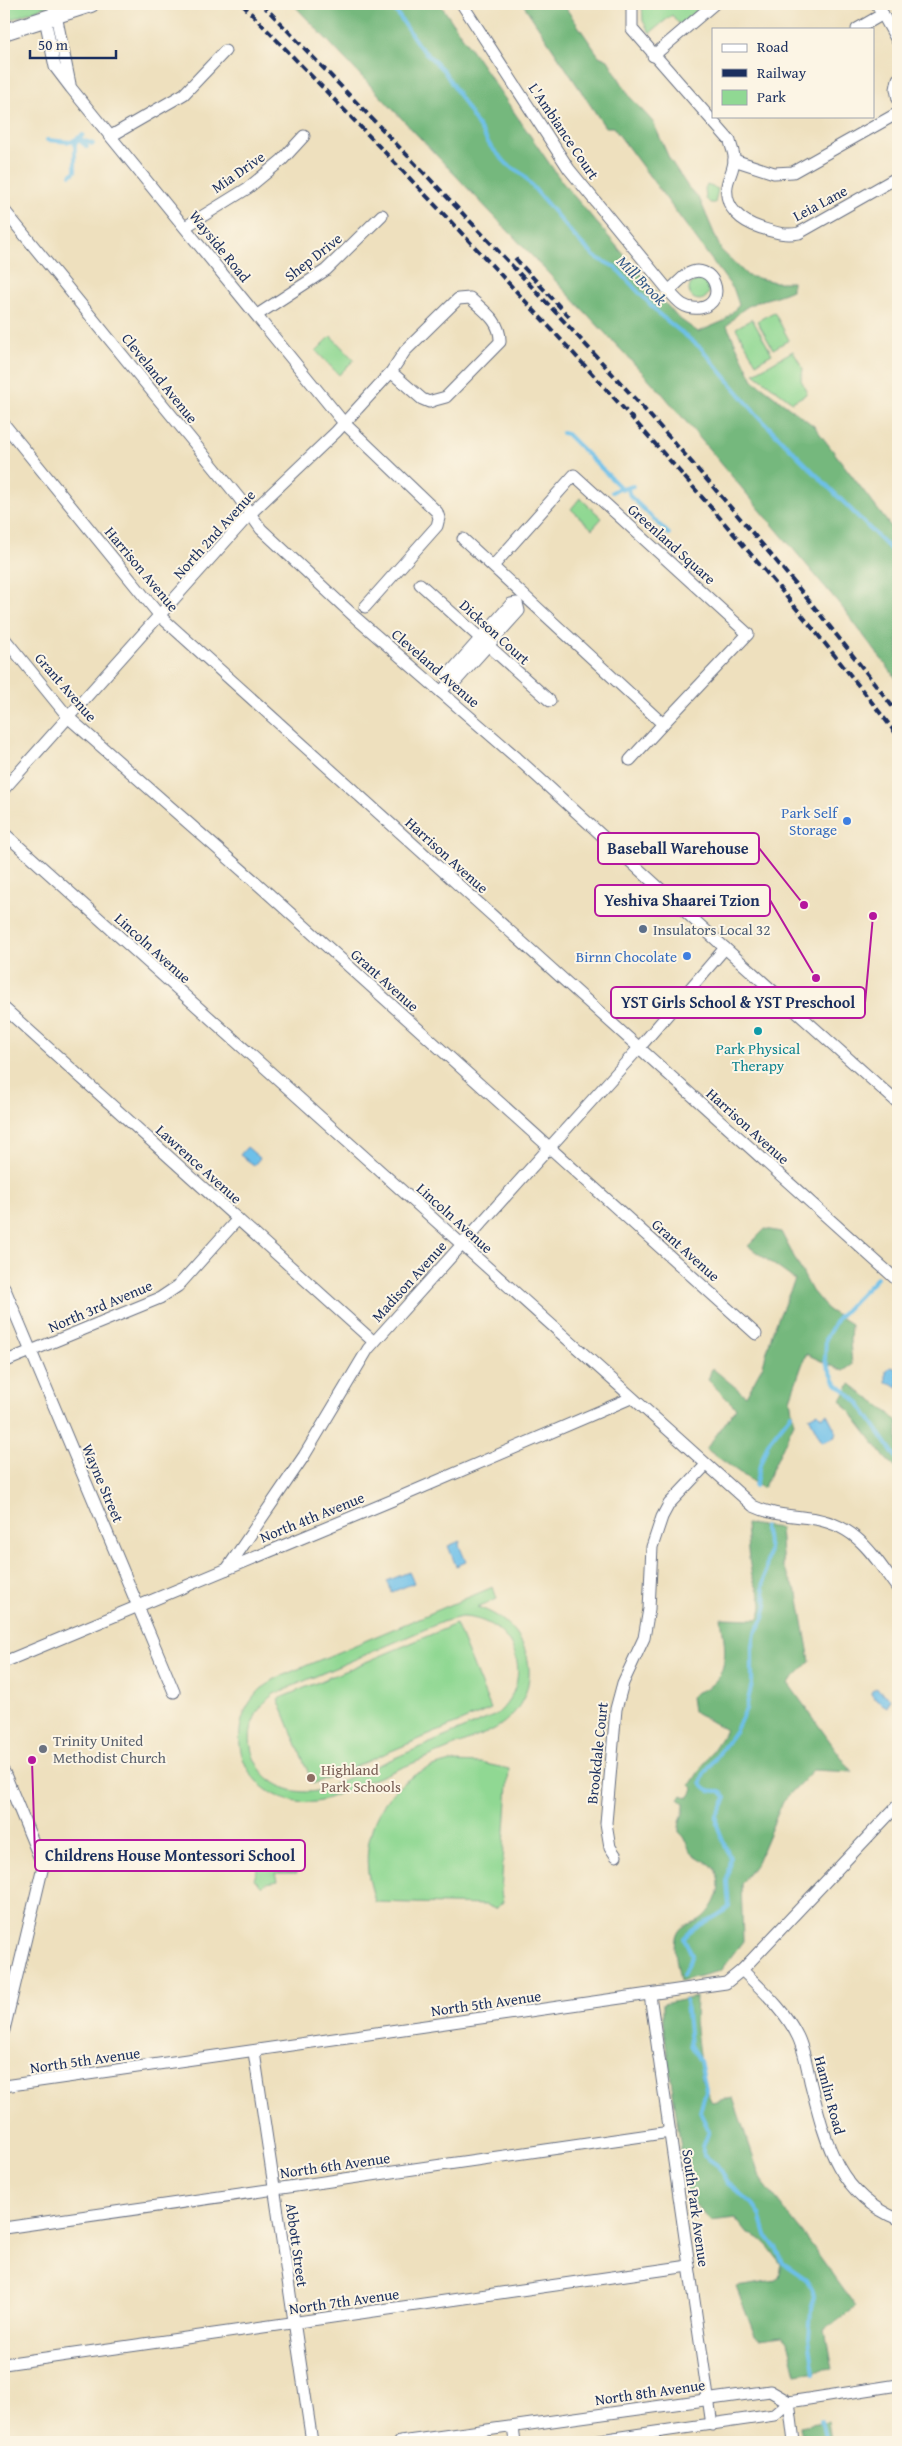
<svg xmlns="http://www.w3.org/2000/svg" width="902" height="2446" viewBox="0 0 902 2446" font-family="'Gentium Book Plus',serif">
<rect width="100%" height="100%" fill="#fcf5e5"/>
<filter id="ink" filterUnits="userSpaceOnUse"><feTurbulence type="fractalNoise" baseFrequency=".02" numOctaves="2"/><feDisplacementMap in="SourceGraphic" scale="10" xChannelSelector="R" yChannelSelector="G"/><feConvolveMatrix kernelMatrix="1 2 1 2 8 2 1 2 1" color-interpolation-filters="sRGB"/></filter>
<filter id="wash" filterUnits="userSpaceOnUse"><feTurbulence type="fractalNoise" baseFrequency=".0096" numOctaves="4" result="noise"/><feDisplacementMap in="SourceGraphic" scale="20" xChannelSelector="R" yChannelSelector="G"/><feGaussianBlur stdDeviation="1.12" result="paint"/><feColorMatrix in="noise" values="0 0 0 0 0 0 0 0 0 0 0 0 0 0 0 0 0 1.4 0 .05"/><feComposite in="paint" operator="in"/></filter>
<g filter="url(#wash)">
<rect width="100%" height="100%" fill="#eee0be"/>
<g fill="#90d893" stroke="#568478" fill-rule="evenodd">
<path d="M 4,4 L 53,4 L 4,22 Z"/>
<path d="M 642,4 L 699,4 L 701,6 L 680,25 L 672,15 L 650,33 L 643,21 Z"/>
<path d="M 707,185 L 718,189 L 715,203 L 710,203 L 706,199 L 705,188 Z"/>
<circle cx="699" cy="290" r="10"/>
<path d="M 774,312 L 789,340 L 773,349 L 757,321 Z"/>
<path d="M 752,319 L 772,354 L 756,363 L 736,328 Z"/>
<path d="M 331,336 L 354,360 L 339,375 L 316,351 Z"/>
<path d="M 793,351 L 803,369 L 801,380 L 807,391 L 805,395 L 792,402 L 754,373 Z"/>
<path d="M 580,498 L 602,518 L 592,529 L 571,509 Z"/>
<path d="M 493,1587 L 497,1599 L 477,1607 C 538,1626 549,1700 491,1731 L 321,1801 C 270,1812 225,1765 244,1714 C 247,1705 254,1696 261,1689 C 265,1686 270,1684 272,1680 ZM 461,1617 C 515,1618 538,1679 496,1715 L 317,1791 C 258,1801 225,1731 274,1694 L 442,1622 Z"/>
<path d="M 456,1624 L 491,1709 L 313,1784 L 278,1699 Z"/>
<path d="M 451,1762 L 481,1763 L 509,1769 L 501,1892 L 503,1902 L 495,1909 L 486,1905 L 375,1902 C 373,1892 369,1882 368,1872 C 363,1829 384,1790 422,1771 C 431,1766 442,1765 451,1762 Z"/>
<path d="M 290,1847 L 295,1858 L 297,1873 L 276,1873 L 278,1881 L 266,1883 L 262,1887 L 254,1879 L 257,1871 L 256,1862 Z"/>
</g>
<g fill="#74b87d" stroke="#48746e">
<path d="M 293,4 L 440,4 L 562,182 L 677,317 L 698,332 L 724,321 L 739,305 L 734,290 L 613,127 L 605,127 L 523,4 L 563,4 L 599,56 L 608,60 L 630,97 L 653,122 L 669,158 L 688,187 L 700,200 L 721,250 L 748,276 L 775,282 L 792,282 L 792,290 C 761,304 751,296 727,326 L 753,380 L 814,426 L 898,536 L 898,681 L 842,607 L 661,392 Z"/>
<path d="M 765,1229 L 781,1232 L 812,1291 L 828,1310 L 851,1324 L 850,1341 L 852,1365 L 843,1371 L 806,1354 L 790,1399 L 794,1423 L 763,1489 L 706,1449 L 736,1408 L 708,1380 L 712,1368 L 746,1396 L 763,1365 L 773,1330 L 795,1280 L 748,1246 Z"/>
<path d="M 850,1384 L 889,1413 L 898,1422 L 898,1470 L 886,1459 L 841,1400 Z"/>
<path d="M 746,1524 L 780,1528 L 783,1567 L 798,1594 L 810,1661 L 788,1683 L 852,1772 L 813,1770 L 783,1801 L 757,1862 L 741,1884 L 743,1941 L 720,1971 L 680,1981 C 678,1967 671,1943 679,1931 C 684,1923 695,1924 702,1918 C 717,1905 727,1879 710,1864 C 704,1860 695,1857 691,1851 C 685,1843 688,1839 679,1832 C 678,1821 685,1814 684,1803 L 679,1799 L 682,1795 L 688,1798 L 694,1789 L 690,1785 L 726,1730 L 693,1711 L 691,1697 C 697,1690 704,1691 711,1685 C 731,1669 724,1640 721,1618 L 758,1619 C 769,1600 754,1589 751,1571 C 748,1556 747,1540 746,1524 Z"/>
<path d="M 696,1997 L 695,2020 L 702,2081 L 712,2103 L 733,2098 L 761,2180 L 808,2240 L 856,2307 L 825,2330 L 832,2369 L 796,2374 L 788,2342 L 783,2336 L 760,2339 L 755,2336 L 736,2287 L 775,2281 L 778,2277 L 781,2264 C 772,2252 763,2236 748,2234 L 735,2218 L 711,2221 L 688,2197 L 663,2023 L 663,2004 Z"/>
<path d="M 828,2421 L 831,2442 L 802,2442 L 800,2426 Z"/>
</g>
<g fill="#6dc0e9" stroke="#4478a4">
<path d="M 247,1147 L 260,1158 L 254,1165 L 240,1155 Z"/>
<path d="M 890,1367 L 895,1368 L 898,1374 L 898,1387 L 886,1382 L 886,1371 Z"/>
<path d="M 818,1412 L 821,1417 L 827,1414 L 837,1433 L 834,1435 L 835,1437 L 822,1442 L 809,1417 Z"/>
<path d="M 460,1541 L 459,1545 L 466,1562 L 456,1566 L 448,1546 Z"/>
<path d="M 409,1572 L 414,1583 L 392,1592 L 387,1581 Z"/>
<path d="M 876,1688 L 891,1699 L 887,1707 L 876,1700 L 871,1692 Z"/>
</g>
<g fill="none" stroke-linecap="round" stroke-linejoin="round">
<g stroke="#6dc0e9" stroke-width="4">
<path d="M 391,4 L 419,46 L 444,71 L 491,147 L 508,165 L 522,174 L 575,237 L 595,257 L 615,267 L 660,315 L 702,349 L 758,416 L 898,557"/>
<path d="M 78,139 L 87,147"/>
<path d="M 79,139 L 93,144"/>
<path d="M 47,140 L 71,142 L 83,135"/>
<path d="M 71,175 L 75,171 L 75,144 L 77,140"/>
<path d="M 562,433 L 567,434 L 622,489 L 633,486"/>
<path d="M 628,489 L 630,496 L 669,534"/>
<path d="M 612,492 L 621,487"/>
<path d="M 895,1264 L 898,1262"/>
<path d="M 877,1278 L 837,1319 L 826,1338 L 825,1360 L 835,1382 L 858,1402 L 898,1460"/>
<path d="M 755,1486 L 760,1465 L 768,1443 L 791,1414"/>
<path d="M 683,1975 L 692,1955 L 684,1938 C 697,1923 715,1920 729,1907 L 727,1882 L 730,1858 L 717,1825 L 717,1816 L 726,1798 L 720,1791 C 711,1791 705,1791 701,1782 L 704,1774 L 736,1730 L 746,1709 L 752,1683 L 752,1651 L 755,1633 L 764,1618 L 767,1605 L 763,1588 L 769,1549 L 764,1527"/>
<path d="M 686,2001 L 690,2045 L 700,2061 L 706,2090 L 700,2112 L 709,2131 L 703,2147 L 703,2155 L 717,2165 L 727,2183 L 753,2204 L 760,2214 L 766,2235 L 777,2250 L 783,2263 L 806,2279 L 812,2288 L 815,2297 L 811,2309 L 809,2338 L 814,2373"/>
<path d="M 821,2420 L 826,2442"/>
</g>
</g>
</g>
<g filter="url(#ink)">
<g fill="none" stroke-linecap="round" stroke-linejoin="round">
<g stroke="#656d80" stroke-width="13">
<g id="street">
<path d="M 462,4 L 569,169 L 669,291 C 678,302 685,310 700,308 C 730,303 713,258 686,275 C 680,280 674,286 669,291"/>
<path d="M 632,4 L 632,29 L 730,141 C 731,147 735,154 734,160 C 734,169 728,178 727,186 C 724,208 742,222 761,228 C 774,232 785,236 799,233 L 898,177"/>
<path d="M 877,4 L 898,42"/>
<path d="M 56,15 L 70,84"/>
<path d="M 45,19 L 55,67 L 71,88 L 344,423 L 437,512 L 439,518 L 437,526 L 365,607"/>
<path d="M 857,29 L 883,14"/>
<path d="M 653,56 L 714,4"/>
<path d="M 898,79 L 896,89 L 898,99"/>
<path d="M 111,136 L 184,94 L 225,51"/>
<path d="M 734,160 L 774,173 L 793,172 L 898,113"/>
<path d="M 4,210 L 239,498 L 261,529 L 356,618 L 517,758 L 725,948 L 898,1103"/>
<path d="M 185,227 L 248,188 L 282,160 L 304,136"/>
<path d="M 257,315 L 326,270 L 382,215"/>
<path d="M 4,424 L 160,616 L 898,1281"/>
<path d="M 463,539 L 663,724 L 630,760"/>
<path d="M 493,566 L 574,475 L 748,634 L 663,724"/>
<path d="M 420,584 L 550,701"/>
<path d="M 4,638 L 69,718 L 260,886 L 756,1334"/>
<path d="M 441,692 L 448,684 L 455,682 L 519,611 L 517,603 L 511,604 L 448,675 L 448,684"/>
<path d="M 4,789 L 250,514 L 336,432 L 391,372 L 405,351 L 458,299 L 470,298 C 484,311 501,321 500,342 L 446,397 L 435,400 L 429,402 L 422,399 L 391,372"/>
<path d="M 4,833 L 753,1506 C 772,1515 789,1515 809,1518 C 857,1524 872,1554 898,1589"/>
<path d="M 4,1008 L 374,1342"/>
<path d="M 4,1287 L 174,1692"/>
<path d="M 4,1362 L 160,1298 L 178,1286 L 238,1219"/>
<path d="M 227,1569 L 304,1456 L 368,1349 L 639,1048 L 725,948"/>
<path d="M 4,1662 L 393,1500 L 631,1398"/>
<path d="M 4,1772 L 43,1866 L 4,2030"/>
<path d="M 616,1856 L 610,1847 L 606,1823 L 616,1709 L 623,1683 L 644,1638 L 649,1609 L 652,1547 L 662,1517 L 669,1504 L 706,1465"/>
<path d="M 742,1970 C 762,1990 785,2010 798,2037 C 804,2050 807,2066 810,2081 C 825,2139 836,2194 898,2219"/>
<path d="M 650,1995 L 712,2425"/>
<path d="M 254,2052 L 312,2442"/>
<path d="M 4,2086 L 726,1983 L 742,1970 L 898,1805"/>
<path d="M 4,2228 L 670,2132"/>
<path d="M 4,2364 L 689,2266"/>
<path d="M 789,2402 L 794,2442"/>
<path d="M 513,2427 L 515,2442"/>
<path d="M 400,2442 L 770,2391 L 789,2402"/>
<path d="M 586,2442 L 774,2415 L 789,2402 L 898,2385"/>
</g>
</g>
<g stroke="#656d80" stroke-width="18">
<path id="secondary" d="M 4,32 L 91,4"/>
</g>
<use href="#street" stroke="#fff" stroke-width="11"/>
<use href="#secondary" stroke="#fff" stroke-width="16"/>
<g stroke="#1b2f5e" stroke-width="4" stroke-dasharray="8 4" stroke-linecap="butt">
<path d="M 242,4 C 470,240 698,476 898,736"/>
<path d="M 262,4 C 481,233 706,460 898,714"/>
<path d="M 515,258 L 571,319"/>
</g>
</g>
</g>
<g fill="#3f7fe0" stroke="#fcf5e5" stroke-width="2">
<circle cx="847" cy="821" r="5"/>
<circle cx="687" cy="956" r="5"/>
</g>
<circle fill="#5c6f8a" stroke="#fcf5e5" stroke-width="2" cx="643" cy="929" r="5"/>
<circle fill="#0f9aa8" stroke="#fcf5e5" stroke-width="2" cx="758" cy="1031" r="5"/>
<circle fill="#6b7280" stroke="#fcf5e5" stroke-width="2" cx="43" cy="1749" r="5"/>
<circle fill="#8d6e63" stroke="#fcf5e5" stroke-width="2" cx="311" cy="1778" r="5"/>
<g text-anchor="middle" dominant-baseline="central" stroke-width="4" stroke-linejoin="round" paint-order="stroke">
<g font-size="15" fill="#1b2f5e" stroke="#fcf5e5">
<text transform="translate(564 131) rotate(56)">L'Ambiance Court</text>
<text transform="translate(238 172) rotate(-35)">Mia Drive</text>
<text transform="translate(820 203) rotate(-28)">Leia Lane</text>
<text transform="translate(220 246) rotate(51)">Wayside Road</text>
<text transform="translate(313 257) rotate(-38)">Shep Drive</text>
<text transform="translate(160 378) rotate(51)">Cleveland Avenue</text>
<text transform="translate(214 534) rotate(-48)">North 2nd Avenue</text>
<text transform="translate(672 544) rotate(42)">Greenland Square</text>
<text transform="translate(142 569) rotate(50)">Harrison Avenue</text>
<text transform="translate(495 632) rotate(42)">Dickson Court</text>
<text transform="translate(436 668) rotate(41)">Cleveland Avenue</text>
<text transform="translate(66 687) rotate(49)">Grant Avenue</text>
<text transform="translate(447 855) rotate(42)">Harrison Avenue</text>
<text transform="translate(153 948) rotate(42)">Lincoln Avenue</text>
<text transform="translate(385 980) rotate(42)">Grant Avenue</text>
<text transform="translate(748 1126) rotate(42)">Harrison Avenue</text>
<text transform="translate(199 1164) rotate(42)">Lawrence Avenue</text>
<text transform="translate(455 1218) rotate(42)">Lincoln Avenue</text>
<text transform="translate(686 1250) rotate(42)">Grant Avenue</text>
<text transform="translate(409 1281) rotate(-48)">Madison Avenue</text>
<text transform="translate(100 1306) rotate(-23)">North 3rd Avenue</text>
<text transform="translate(103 1483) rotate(67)">Wayne Street</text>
<text transform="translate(312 1517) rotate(-22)">North 4th Avenue</text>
<text transform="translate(597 1753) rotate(-84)">Brookdale Court</text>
<text transform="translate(486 2003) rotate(-8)">North 5th Avenue</text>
<text transform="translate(85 2060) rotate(-8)">North 5th Avenue</text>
<text transform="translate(830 2095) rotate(75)">Hamlin Road</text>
<text transform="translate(335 2165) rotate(-8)">North 6th Avenue</text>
<text transform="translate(696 2208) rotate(82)">South Park Avenue</text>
<text transform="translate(297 2245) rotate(82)">Abbott Street</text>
<text transform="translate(344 2301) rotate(-8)">North 7th Avenue</text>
<text transform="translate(650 2392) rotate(-8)">North 8th Avenue</text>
</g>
<g font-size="15" fill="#366cbe" stroke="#fcf5e5" text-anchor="end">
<text x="837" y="812">Park Self<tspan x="837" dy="17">Storage</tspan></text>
<text x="677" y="956">Birnn Chocolate</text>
</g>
<g font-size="15" fill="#4e5e75" stroke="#fcf5e5" text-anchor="start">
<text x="653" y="929">Insulators Local 32</text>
</g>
<g font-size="15" fill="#0d838f" stroke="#fcf5e5">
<text x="758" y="1048">Park Physical<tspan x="758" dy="17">Therapy</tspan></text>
</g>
<g font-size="15" fill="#5b616d" stroke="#fcf5e5" text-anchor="start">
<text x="53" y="1740">Trinity United<tspan x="53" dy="17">Methodist Church</tspan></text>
</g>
<g font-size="15" fill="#785e54" stroke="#fcf5e5" text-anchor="start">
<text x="321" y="1769">Highland<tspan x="321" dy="17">Park Schools</tspan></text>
</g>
<g font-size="16" font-style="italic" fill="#345a88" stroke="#fcf5e5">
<text transform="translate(642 280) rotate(45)">Mill Brook</text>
</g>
</g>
<path fill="none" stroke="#b5179e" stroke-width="2" d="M804 905L759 848M816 978L770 900M873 916L865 1003M32 1760L35 1855"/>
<g fill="#b5179e" stroke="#fcf5e5" stroke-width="2">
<circle cx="804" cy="905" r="5"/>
<circle cx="816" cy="978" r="5"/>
<circle cx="873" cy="916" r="5"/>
<circle cx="32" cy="1760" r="5"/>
</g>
<g fill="#fcf5e5" stroke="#b5179e" stroke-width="2">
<rect x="598" y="833" width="161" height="31" rx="5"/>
<rect x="595" y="885" width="175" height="31" rx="5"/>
<rect x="611" y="987" width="254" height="31" rx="5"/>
<rect x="35" y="1840" width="270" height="31" rx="5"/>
</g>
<g font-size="16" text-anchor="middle" font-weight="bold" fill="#1b2f5e">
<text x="678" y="854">Baseball Warehouse</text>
<text x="682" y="906">Yeshiva Shaarei Tzion</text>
<text x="738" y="1008">YST Girls School &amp; YST Preschool</text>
<text x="170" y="1861">Childrens House Montessori School</text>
</g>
<rect width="902" height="2446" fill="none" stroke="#fcf5e5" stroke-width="20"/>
<rect x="712" y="28" width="162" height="90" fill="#fcf5e5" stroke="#a2a6af"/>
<rect x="722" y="44" width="25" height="8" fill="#ffffff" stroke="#a2a6af"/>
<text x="757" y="52" font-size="15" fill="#1b2f5e">Road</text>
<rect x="722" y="69" width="25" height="8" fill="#1b2f5e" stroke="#a2a6af"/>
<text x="757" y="78" font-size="15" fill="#1b2f5e">Railway</text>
<rect x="722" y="90" width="25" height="15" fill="#90d893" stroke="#a2a6af"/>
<text x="757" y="102" font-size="15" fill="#1b2f5e">Park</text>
<path d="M30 50v8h86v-8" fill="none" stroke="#1b2f5e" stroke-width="2.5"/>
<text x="38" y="50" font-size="15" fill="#1b2f5e" stroke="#fcf5e5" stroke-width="4" paint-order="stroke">50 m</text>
</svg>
